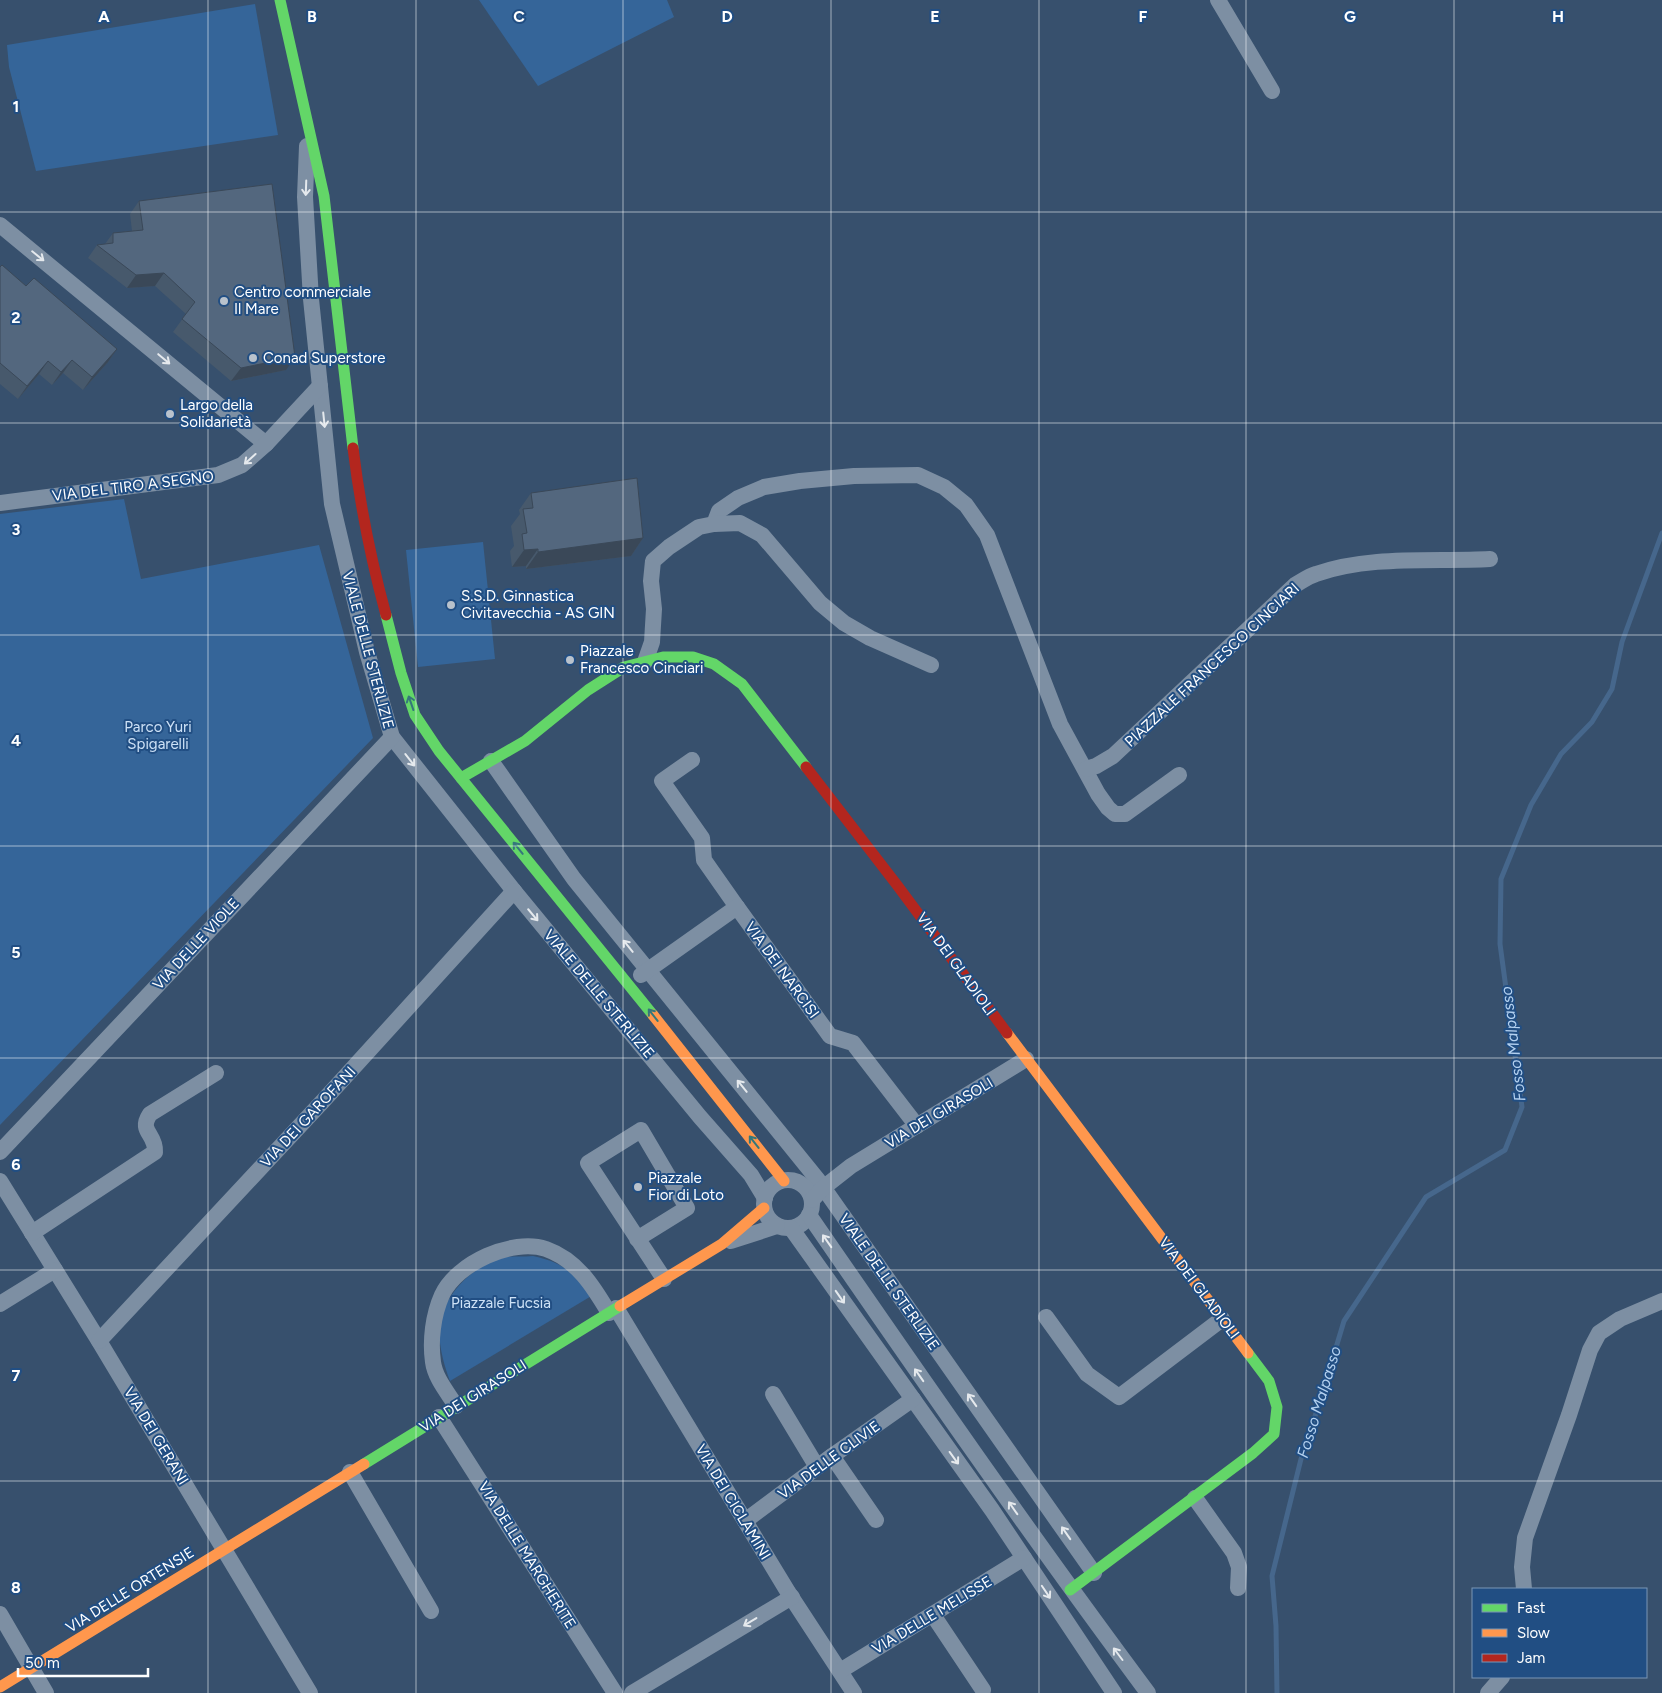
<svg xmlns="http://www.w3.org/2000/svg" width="1662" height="1693" viewBox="0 0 1662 1693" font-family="Figtree,sans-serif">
<rect width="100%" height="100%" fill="#37506d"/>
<g fill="#356599">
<path d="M 479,0 L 667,0 L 674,17 L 538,86 Z"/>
<path d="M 255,4 L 278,135 L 36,171 L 9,67 L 7,45 Z"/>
<path d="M 124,499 L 141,579 L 319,545 L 373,738 L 0,1125 L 0,514 Z"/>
<path d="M 483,542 L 495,659 L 418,667 L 406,550 Z"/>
<path d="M 533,1256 C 565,1263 571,1272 593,1295 L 450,1381 C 443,1363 435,1333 442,1314 C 451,1287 478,1263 506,1257 C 514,1256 524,1257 533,1256 Z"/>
</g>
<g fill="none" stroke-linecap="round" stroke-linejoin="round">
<path stroke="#46678c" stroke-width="5" d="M 1277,1693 L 1276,1626 L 1272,1576 L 1301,1459 L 1319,1404 L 1344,1321 L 1426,1197 L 1505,1150 L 1522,1107 L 1500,944 L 1501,879 L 1531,805 L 1561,754 L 1592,722 L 1612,689 L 1622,642 L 1662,533"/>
<g stroke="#7d8fa3" stroke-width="16">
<path d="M 1218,0 L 1272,91"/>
<path d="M 307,146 L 305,197 L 311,299 L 332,504 L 367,652 L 392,737 L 514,891 L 700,1117 L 751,1175 L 765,1198"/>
<path d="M 0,225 L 266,444"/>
<path d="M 0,503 L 218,475 L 242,465 L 266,444 L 320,386"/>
<path d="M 714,524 L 719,511 L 738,498 L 764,487 L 800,481 L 854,476 L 918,475 L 944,487 L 966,505 L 987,535 L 1060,724 L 1098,794 L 1108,808 L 1115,814 L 1125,814 L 1179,775"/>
<path d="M 645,662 L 652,642 L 654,609 L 651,581 L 653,561 L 669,547 L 699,527 L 714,524 L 740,523 L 762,535 L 820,603 L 844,623 L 870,638 L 931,665"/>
<path d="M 692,760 L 662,781 L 702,838 L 704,860 L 737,907"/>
<path d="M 491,761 L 574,879 L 818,1180 L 1094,1573"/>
<path d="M 1086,769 L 1096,766 L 1113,756 L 1295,585 C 1302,581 1309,576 1316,574 C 1370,555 1433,562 1490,559"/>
<path d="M 641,975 L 737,907 L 830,1036 L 853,1043 L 917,1126"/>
<path d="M 0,1152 L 392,737"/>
<circle cx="788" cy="1204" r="24"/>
<path d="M 0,1181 L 99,1341 L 310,1693"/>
<path d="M 812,1200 L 823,1188 L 851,1166 L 1026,1059"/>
<path d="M 809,1215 C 920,1376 1031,1536 1148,1693"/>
<path d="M 791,1228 L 992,1510 L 1114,1693"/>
<path d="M 32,1233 L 155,1152 C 156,1133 138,1132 150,1114 L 216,1073"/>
<path d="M 637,1239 L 687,1208 L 641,1130 L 588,1163 L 664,1279"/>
<path d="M 731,1241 L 777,1226"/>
<path d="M 0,1304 L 55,1270"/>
<path d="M 616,1308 L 788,1592 L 854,1693"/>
<path d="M 1046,1317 L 1087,1374 L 1119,1397 L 1222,1319"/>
<path d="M 99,1341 L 323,1101 L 514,891"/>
<path d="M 773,1394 L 817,1467"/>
<path d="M 456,1406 C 448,1393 435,1378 433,1362 C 430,1341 433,1315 442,1295 C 457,1263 512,1238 546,1249 C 577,1260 593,1286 609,1313"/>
<path d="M 439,1417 L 615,1693"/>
<path d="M 832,1456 L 876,1520"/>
<path d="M 350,1472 L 431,1611"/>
<path d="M 1195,1498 L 1234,1553 L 1239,1567 L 1238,1588"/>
<path d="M 745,1521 L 832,1456 L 913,1399"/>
<path d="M 1524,1589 L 1522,1567 L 1525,1538 L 1569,1415 L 1590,1350 L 1599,1333 L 1620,1319 L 1662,1301"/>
<path d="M 0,1614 L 46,1693"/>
<path d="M 933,1615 L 983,1690"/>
<path d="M 840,1671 L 1024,1558"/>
<path d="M 632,1693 L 792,1597"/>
<path d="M 1488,1693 L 1502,1677"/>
</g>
<g stroke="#63d668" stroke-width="11">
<path d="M 280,0 L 324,196 L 353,448"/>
<path d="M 386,615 L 401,673 L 415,715 L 439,751 L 653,1015"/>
<path d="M 461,778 L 525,741 L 588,690 L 624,667 L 663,657 L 693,657 L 714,664 L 742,684 L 806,767"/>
<path d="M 364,1464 L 620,1306"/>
<path d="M 1070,1590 L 1253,1453 L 1274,1434 L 1277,1407 L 1269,1381 L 1248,1353"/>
</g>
<g stroke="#ff974d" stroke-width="11">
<path d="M 653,1015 L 784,1181"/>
<path d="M 1007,1033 L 1248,1353"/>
<path d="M 620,1306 L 722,1244 L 764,1208"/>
<path d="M 0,1687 L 364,1464"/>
</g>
<g stroke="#b3261e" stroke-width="11">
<path d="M 353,448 C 360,505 371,560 386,615"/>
<path d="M 806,767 L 897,885 L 1007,1033"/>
</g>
</g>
<g fill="#47596c">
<path d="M 139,201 L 286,370 L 231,381 L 173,332 L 186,314 L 155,286 L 127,288 L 88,258 L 97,245 L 105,244 L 113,233 L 132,231 L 130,214 Z"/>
<path d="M 0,267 L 117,349 L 108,362 L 83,390 L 63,373 L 52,385 L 39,374 L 18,399 L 0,384 Z"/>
<path d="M 531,493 L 643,538 L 631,556 L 526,569 L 526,566 L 512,567 L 510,551 L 514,546 L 511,526 L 520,514 L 519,510 Z"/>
</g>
<g fill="#3a4858">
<path d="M 164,273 L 155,286 L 127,288 L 136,275 Z"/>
<path d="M 117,349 L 108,362 L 83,390 L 92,377 Z"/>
<path d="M 295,357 L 286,370 L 231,381 L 241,368 Z"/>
<path d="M 72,360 L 63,373 L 52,385 L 61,372 Z"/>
<path d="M 48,361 L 39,374 L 18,399 L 27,386 Z"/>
<path d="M 643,538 L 631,556 L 526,569 L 538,552 Z"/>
<path d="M 538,549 L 526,566 L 512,567 L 524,550 Z"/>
</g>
<g fill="#53677e" stroke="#3a4858">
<path d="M 272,184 L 295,357 L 241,368 L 182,319 L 195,302 L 164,273 L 136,275 L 97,245 L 113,243 L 113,233 L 143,230 L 139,201 Z"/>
<path d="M 2,265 L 26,286 L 34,278 L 117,349 L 92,377 L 72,360 L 61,372 L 48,361 L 27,386 L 0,363 L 0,267 Z"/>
<path d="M 637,478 L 643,538 L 538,552 L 538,549 L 524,550 L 522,534 L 527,533 L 523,509 L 533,508 L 531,493 Z"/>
</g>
<defs><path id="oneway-shaft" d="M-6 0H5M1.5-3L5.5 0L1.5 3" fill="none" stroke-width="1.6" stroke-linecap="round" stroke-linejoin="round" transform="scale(1.25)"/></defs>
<g stroke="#e5e9ed">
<use href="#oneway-shaft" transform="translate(306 188) rotate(92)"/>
<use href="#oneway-shaft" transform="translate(38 256) rotate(39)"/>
<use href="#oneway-shaft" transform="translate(164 359) rotate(40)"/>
<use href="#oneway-shaft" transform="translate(324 420) rotate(84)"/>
<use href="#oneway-shaft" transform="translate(250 459) rotate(138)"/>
<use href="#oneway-shaft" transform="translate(410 760) rotate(52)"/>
<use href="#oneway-shaft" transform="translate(533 915) rotate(50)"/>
<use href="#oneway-shaft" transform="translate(628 946) rotate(-129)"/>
<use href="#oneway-shaft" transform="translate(742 1086) rotate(-129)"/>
<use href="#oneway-shaft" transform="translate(827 1241) rotate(-125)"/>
<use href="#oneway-shaft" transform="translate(840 1297) rotate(55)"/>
<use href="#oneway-shaft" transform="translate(919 1375) rotate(-125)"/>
<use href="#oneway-shaft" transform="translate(972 1400) rotate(-125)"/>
<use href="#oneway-shaft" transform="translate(954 1458) rotate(54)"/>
<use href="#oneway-shaft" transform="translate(1013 1508) rotate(-125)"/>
<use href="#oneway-shaft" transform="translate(1066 1533) rotate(-125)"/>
<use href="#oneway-shaft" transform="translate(1046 1592) rotate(56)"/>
<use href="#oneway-shaft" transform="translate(750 1622) rotate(149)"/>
<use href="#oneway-shaft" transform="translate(1118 1654) rotate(-127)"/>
</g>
<g stroke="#35777b">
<use href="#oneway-shaft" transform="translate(411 703) rotate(-109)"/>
<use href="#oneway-shaft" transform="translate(518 848) rotate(-129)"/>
<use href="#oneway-shaft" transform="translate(653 1015) rotate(-128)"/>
<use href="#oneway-shaft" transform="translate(754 1142) rotate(-128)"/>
</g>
<path fill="none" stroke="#fff" stroke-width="1" stroke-opacity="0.55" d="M 208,0 L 208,1693M 416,0 L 416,1693M 623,0 L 623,1693M 831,0 L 831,1693M 1039,0 L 1039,1693M 1246,0 L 1246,1693M 1454,0 L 1454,1693M 0,212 L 1662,212M 0,423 L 1662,423M 0,635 L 1662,635M 0,846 L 1662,846M 0,1058 L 1662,1058M 0,1270 L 1662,1270M 0,1481 L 1662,1481"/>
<g fill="#b9c2cc" stroke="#214e83" stroke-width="2">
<circle cx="224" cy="301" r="5"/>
<circle cx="253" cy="358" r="5"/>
<circle cx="170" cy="414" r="5"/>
<circle cx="451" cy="605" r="5"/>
<circle cx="570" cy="660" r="5"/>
<circle cx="638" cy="1187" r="5"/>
</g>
<g text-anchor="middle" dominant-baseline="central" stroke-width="4" stroke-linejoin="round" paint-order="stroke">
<g font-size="15" fill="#fff" stroke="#214e83" text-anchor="start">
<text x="234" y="292">Centro commerciale<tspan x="234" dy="17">Il Mare</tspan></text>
<text x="263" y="358">Conad Superstore</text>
<text x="180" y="405">Largo della<tspan x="180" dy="17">Solidarietà</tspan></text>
<text x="461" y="596">S.S.D. Ginnastica<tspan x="461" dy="17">Civitavecchia - AS GIN</tspan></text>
<text x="580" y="651">Piazzale<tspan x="580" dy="17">Francesco Cinciari</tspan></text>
<text x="648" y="1178">Piazzale<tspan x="648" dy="17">Fior di Loto</tspan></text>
</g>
<g font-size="15" fill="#fff" stroke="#214e83">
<text transform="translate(133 486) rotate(-7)">VIA DEL TIRO A SEGNO</text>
<text transform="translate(368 650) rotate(75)">VIALE DELLE STERLIZIE</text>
<text transform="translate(1212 665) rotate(-43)">PIAZZALE FRANCESCO CINCIARI</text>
<text transform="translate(196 944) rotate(-47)">VIA DELLE VIOLE</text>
<text transform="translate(956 964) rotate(54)">VIA DEI GLADIOLI</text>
<text transform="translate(782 970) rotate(54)">VIA DEI NARCISI</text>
<text transform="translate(599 994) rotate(50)">VIALE DELLE STERLIZIE</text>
<text transform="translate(939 1113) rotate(-31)">VIA DEI GIRASOLI</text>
<text transform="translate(308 1117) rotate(-47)">VIA DEI GAROFANI</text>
<text transform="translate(889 1282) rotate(55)">VIALE DELLE STERLIZIE</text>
<text transform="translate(1199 1288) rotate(53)">VIA DEI GLADIOLI</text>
<text transform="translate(473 1396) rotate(-32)">VIA DEI GIRASOLI</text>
<text transform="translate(156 1436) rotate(59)">VIA DEI GERANI</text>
<text transform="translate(829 1460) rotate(-36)">VIA DELLE CLIVIE</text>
<text transform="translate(733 1502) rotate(59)">VIA DEI CICLAMINI</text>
<text transform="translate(527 1555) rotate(58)">VIA DELLE MARGHERITE</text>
<text transform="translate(130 1590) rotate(-32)">VIA DELLE ORTENSIE</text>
<text transform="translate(932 1615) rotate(-31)">VIA DELLE MELISSE</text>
</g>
<g font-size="15" fill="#cde1f6" stroke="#214e83">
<text x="158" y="727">Parco Yuri<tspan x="158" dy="17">Spigarelli</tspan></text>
<text x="501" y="1303">Piazzale Fucsia</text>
</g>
<g font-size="16" font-style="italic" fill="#b4d1f0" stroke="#214e83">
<text transform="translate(1513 1044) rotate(-97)">Fosso Malpasso</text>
<text transform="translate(1319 1402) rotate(-73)">Fosso Malpasso</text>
</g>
</g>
<g font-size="16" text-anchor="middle" font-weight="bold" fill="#fff" stroke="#214e83" stroke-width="4" stroke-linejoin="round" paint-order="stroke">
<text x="104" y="22">A</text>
<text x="312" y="22">B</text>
<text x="519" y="22">C</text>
<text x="727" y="22">D</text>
<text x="935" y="22">E</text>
<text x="1143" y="22">F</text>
<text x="1350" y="22">G</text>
<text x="1558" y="22">H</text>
<text x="16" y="112">1</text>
<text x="16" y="323">2</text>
<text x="16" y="535">3</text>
<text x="16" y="746">4</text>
<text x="16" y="958">5</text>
<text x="16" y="1170">6</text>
<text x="16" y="1381">7</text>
<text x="16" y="1593">8</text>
</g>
<rect x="1472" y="1588" width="175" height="90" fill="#214e83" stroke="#7a95b5"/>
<rect x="1482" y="1604" width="25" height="8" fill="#63d668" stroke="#7a95b5"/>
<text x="1517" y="1613" font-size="15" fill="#ffffff">Fast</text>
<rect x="1482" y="1629" width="25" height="8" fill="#ff974d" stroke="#7a95b5"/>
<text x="1517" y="1638" font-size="15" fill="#ffffff">Slow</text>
<rect x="1482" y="1654" width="25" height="8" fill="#b3261e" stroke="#7a95b5"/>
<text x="1517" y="1663" font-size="15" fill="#ffffff">Jam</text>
<path d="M18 1668v8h130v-8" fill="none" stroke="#ffffff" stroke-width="2.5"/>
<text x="25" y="1668" font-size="15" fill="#ffffff" stroke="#214e83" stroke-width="4" paint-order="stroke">50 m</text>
</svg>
